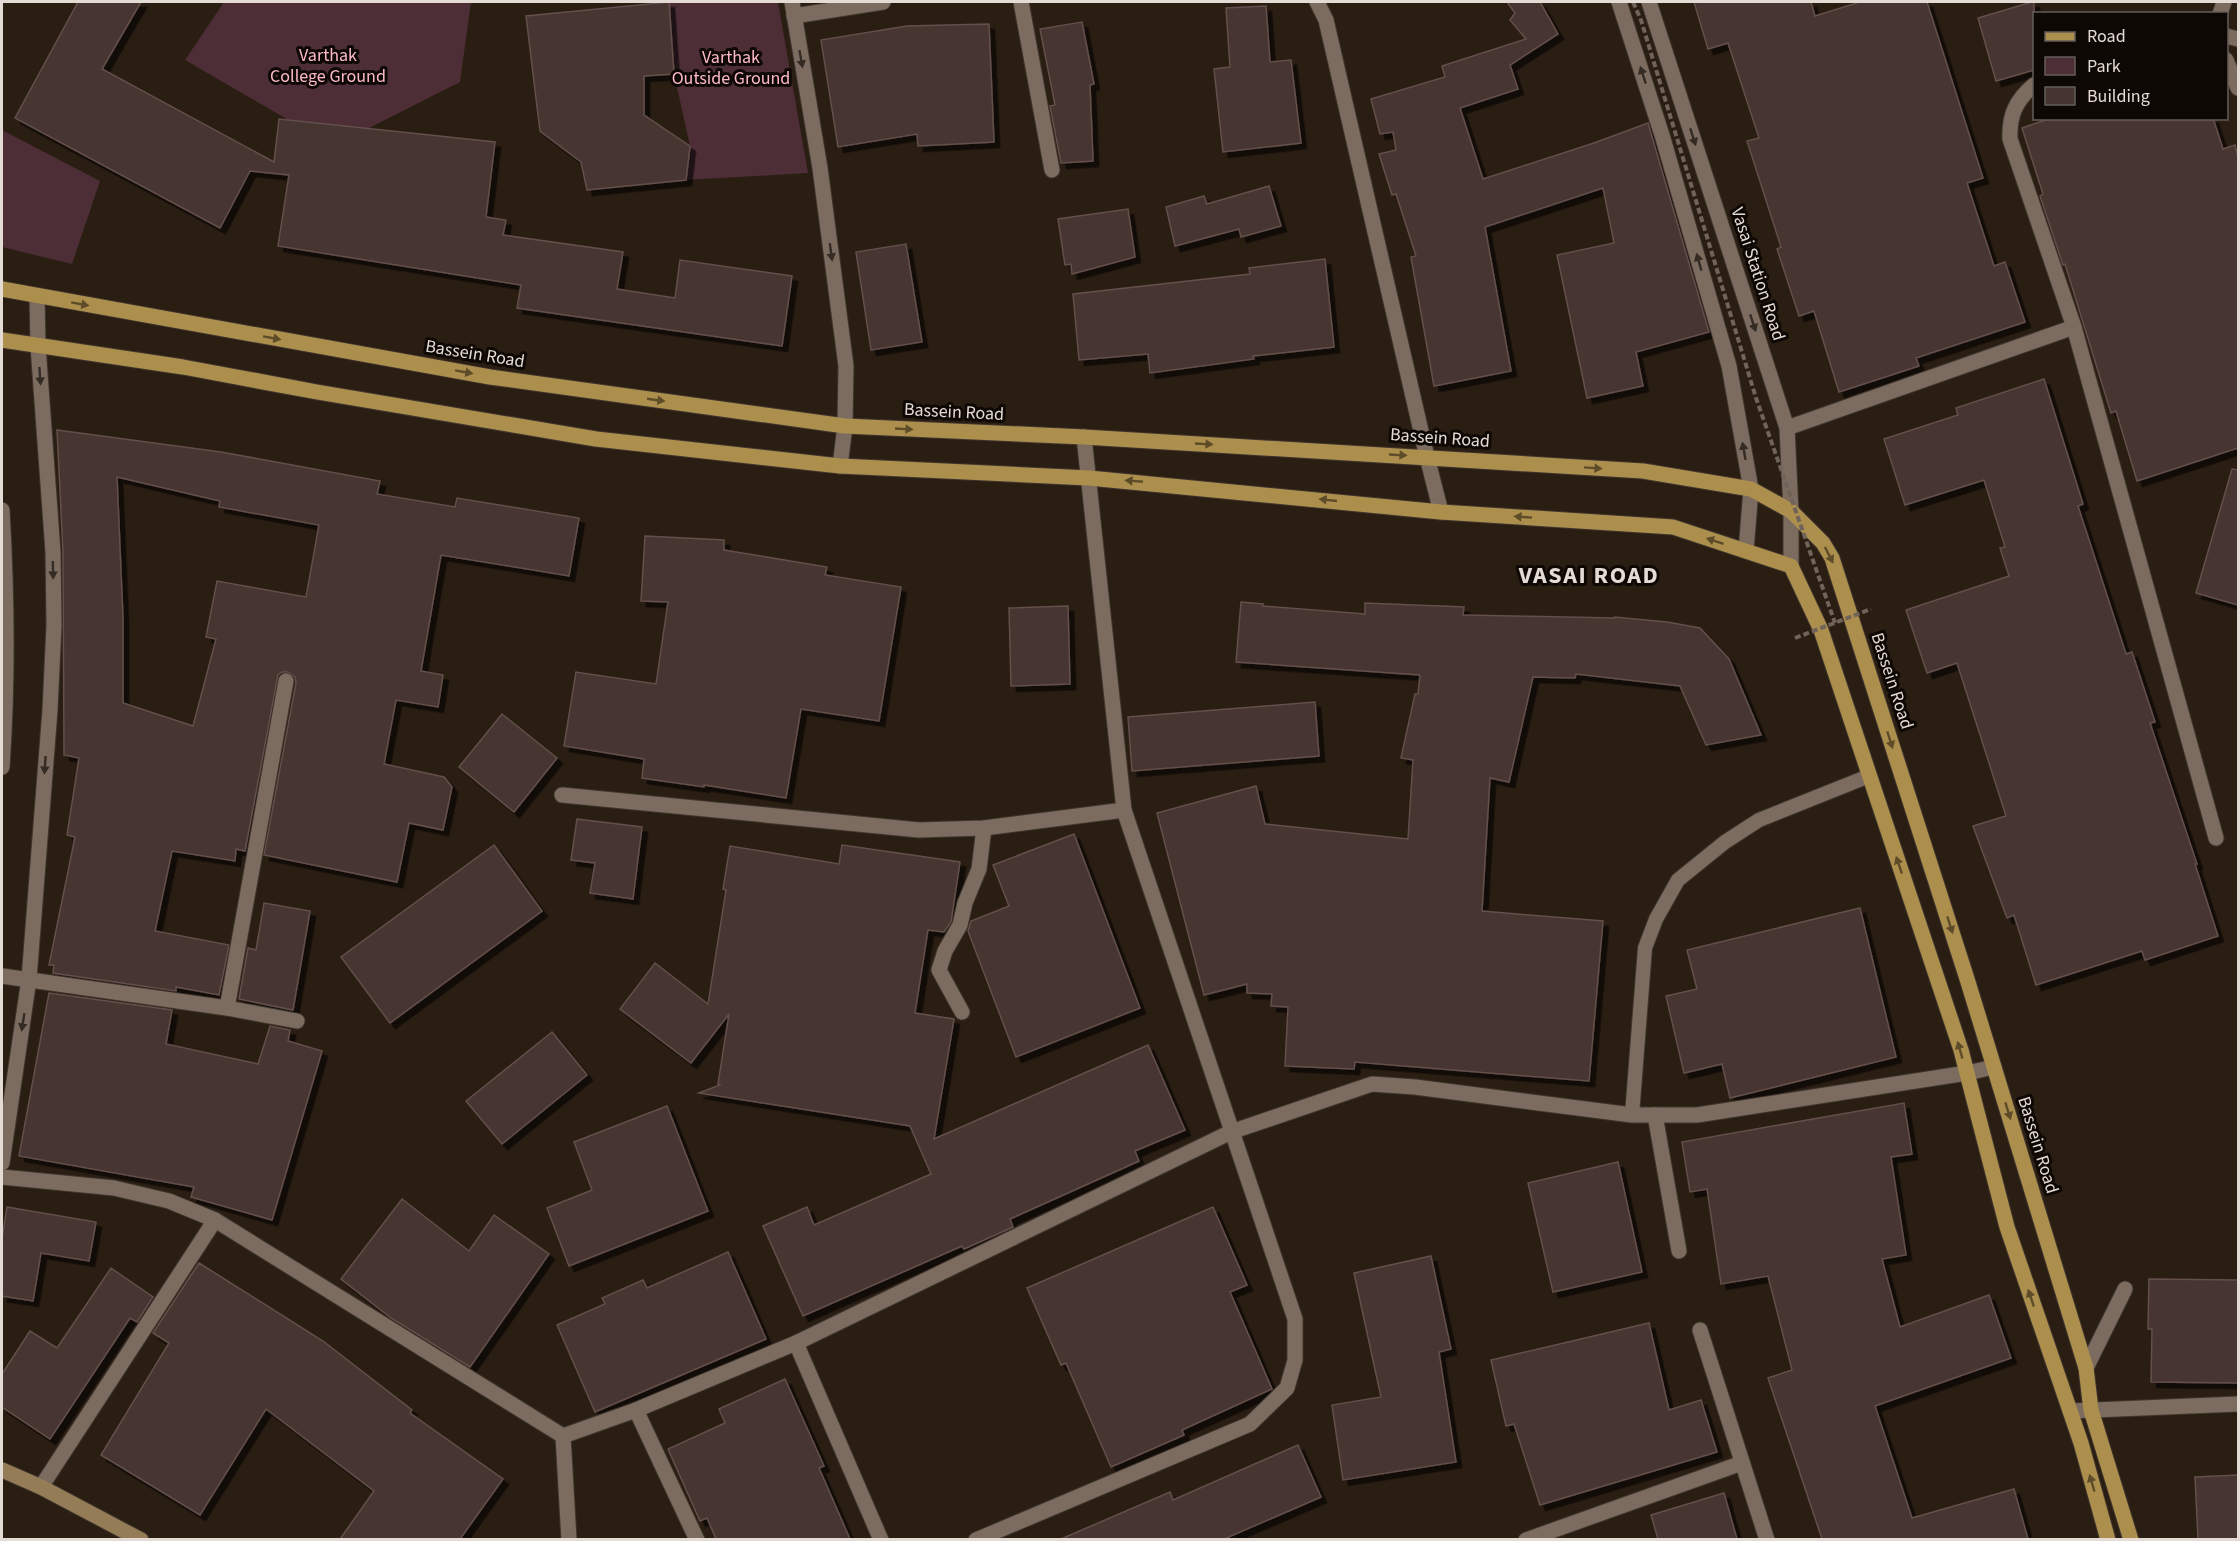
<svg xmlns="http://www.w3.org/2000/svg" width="2240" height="1541" viewBox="0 0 2240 1541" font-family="'Source Sans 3',sans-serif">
<defs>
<filter id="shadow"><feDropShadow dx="5.5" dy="5.5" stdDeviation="0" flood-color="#0009"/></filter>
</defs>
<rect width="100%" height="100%" fill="#2a1d12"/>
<g fill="#4d2e36">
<path d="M 224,2 L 471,2 L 460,82 L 367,129 L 302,128 L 185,60 Z"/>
<path d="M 669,2 L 778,2 L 808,173 L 686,180 L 690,146 L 674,74 Z"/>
<path d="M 2,130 L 100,181 L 72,264 L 2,247 Z"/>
</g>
<g fill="#463430" stroke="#634f4b" stroke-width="1.5" fill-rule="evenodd" filter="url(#shadow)">
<path d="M 78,2 L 141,2 L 102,69 L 274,162 L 279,119 L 495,142 L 486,217 L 506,220 L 503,235 L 623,252 L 617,289 L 675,298 L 680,260 L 792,276 L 782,346 L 517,308 L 521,285 L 278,246 L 289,175 L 250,171 L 220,228 L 15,118 Z"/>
<path d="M 669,2 L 674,74 L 644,76 L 644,115 L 690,146 L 686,180 L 587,190 L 581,162 L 540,131 L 526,16 Z"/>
<path d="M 1507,2 L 1540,2 L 1558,34 L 1510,65 L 1518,89 L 1460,108 L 1483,179 L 1594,143 L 1648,123 L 1709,332 L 1636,352 L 1643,386 L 1587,398 L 1557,255 L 1614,243 L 1603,188 L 1485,227 L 1511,371 L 1434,386 L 1411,257 L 1416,256 L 1396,194 L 1392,195 L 1379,154 L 1396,150 L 1393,132 L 1380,134 L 1371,99 L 1445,77 L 1442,66 L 1526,39 L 1510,20 L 1515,13 Z"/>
<path d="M 1694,2 L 1811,2 L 1815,16 L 1860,2 L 1927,2 L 1983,178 L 1967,183 L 1994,266 L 2005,262 L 2025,322 L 1916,358 L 1919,366 L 1839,392 L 1814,311 L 1799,316 L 1777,249 L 1781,247 L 1747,141 L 1759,138 L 1728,43 L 1708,49 Z"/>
<path d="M 2032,2 L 2034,2 L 2034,70 L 1996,81 L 1978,18 Z"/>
<path d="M 1266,6 L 1270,62 L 1291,60 L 1301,143 L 1223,152 L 1214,69 L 1230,67 L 1226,8 Z"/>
<path d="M 1082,22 L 1094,84 L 1090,85 L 1093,161 L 1061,163 L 1050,106 L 1055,105 L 1040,29 Z"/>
<path d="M 989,24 L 994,142 L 918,146 L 917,134 L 838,147 L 821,40 L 907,26 Z"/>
<path d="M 2051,118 L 2213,118 L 2223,149 L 2235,145 L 2238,158 L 2238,448 L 2137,481 L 2116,411 L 2111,413 L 2065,264 L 2063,265 L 2040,196 L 2043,194 L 2022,128 Z"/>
<path d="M 1269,186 L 1281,226 L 1241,237 L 1239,229 L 1175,246 L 1166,207 L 1204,196 L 1207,204 Z"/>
<path d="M 1128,209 L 1135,257 L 1072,274 L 1071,264 L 1065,265 L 1058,219 Z"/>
<path d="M 906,244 L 922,342 L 871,350 L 856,252 Z"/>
<path d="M 1325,259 L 1334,347 L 1253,356 L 1254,359 L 1150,373 L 1148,354 L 1079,360 L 1073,294 L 1250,274 L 1249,268 Z"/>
<path d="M 2044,379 L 2083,504 L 2078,506 L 2126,654 L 2132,652 L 2155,722 L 2150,723 L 2197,864 L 2195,864 L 2218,936 L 2145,960 L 2142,951 L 2036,985 L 2014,915 L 2007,918 L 1973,826 L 2006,816 L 1957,663 L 1927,673 L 1906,610 L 2009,576 L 2000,548 L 2005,547 L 1984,480 L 1905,505 L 1884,439 L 1958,415 L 1956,408 Z"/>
<path d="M 57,430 L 221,452 L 380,481 L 377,494 L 455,507 L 457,498 L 579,518 L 569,576 L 441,555 L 421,671 L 443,675 L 438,707 L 396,700 L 384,764 L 444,777 L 452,787 L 443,830 L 409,823 L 397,882 L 264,855 L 296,683 L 295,677 L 288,672 L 282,672 L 278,675 L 245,851 L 236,849 L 235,861 L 172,851 L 155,931 L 229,945 L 219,995 L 176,987 L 176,991 L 53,973 L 54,965 L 49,965 L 75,837 L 67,835 L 79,758 L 64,755 L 63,552 ZM 117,477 L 220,501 L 219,507 L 319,525 L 306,597 L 217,581 L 206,637 L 216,639 L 193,726 L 123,703 L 123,618 Z"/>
<path d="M 2232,469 L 2238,470 L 2238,605 L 2196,593 Z"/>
<path d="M 645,536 L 724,540 L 724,550 L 827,567 L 825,575 L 901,587 L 879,721 L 801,709 L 786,798 L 704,785 L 704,787 L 642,778 L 644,759 L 564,746 L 576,672 L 656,684 L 668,602 L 641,601 Z"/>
<path d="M 1241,602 L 1263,604 L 1263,606 L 1365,614 L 1365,603 L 1464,607 L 1463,615 L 1615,618 L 1615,617 L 1667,622 L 1700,628 L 1729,659 L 1761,735 L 1706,745 L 1680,686 L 1576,674 L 1575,678 L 1533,677 L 1509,782 L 1490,778 L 1482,911 L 1603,921 L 1589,1081 L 1355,1062 L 1354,1069 L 1285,1066 L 1288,1007 L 1271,1006 L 1272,994 L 1247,993 L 1247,984 L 1204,995 L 1157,813 L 1256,786 L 1265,824 L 1408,839 L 1413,760 L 1401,758 L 1415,694 L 1418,694 L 1420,675 L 1236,662 Z"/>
<path d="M 1068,606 L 1070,684 L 1011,686 L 1009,608 Z"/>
<path d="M 1315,702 L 1319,756 L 1132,771 L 1128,717 Z"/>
<path d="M 502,714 L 557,758 L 514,812 L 459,767 Z"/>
<path d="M 577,819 L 642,827 L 633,899 L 590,893 L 595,863 L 571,860 Z"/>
<path d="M 1074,834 L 1140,1008 L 1016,1057 L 968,931 L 971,921 L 1009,906 L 993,865 Z"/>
<path d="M 494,845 L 542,911 L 390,1023 L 341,957 Z"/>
<path d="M 842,845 L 960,862 L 951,922 L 944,932 L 928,930 L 915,1013 L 954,1019 L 934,1139 L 1148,1045 L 1185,1130 L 1135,1151 L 1139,1161 L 1010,1219 L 1013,1227 L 964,1249 L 962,1246 L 803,1316 L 763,1226 L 807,1207 L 814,1225 L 931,1174 L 910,1126 L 699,1093 L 720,1085 L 718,1084 L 729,1014 L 691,1063 L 620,1009 L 655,963 L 708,1004 L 726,890 L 723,889 L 730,846 L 839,864 Z"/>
<path d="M 264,903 L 310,911 L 293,1010 L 239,999 L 248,948 L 256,950 Z"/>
<path d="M 1860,908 L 1896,1057 L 1730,1098 L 1722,1064 L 1684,1073 L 1666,996 L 1697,989 L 1687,950 Z"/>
<path d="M 49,993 L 172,1010 L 166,1044 L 258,1064 L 270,1026 L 290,1030 L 288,1041 L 322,1051 L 272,1220 L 191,1197 L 194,1187 L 19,1156 Z"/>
<path d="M 552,1032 L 587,1075 L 502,1144 L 466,1101 Z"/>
<path d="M 1904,1103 L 1912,1154 L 1891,1157 L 1906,1255 L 1882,1259 L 1900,1327 L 1989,1295 L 2011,1358 L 1875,1406 L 1912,1518 L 2014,1489 L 2028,1539 L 1822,1539 L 1768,1378 L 1792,1370 L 1768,1276 L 1721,1284 L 1707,1189 L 1690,1192 L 1682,1142 Z"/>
<path d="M 667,1106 L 708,1211 L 569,1266 L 547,1208 L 592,1190 L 574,1142 Z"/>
<path d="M 1618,1162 L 1642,1272 L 1553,1292 L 1528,1183 Z"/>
<path d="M 402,1199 L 469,1251 L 494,1215 L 549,1254 L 470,1367 L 391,1318 L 341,1279 Z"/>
<path d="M 7,1207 L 96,1222 L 89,1261 L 41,1253 L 33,1301 L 2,1296 L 2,1239 Z"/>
<path d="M 1213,1207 L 1247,1285 L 1230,1292 L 1272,1389 L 1182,1430 L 1184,1435 L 1111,1467 L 1066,1363 L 1061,1365 L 1027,1288 Z"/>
<path d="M 728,1252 L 766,1339 L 595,1412 L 557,1325 L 605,1304 L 602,1298 L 643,1280 L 647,1288 Z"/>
<path d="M 1431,1256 L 1451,1349 L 1439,1352 L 1456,1462 L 1343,1480 L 1332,1405 L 1381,1397 L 1354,1273 Z"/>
<path d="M 199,1263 L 323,1341 L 412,1410 L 410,1413 L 503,1479 L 460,1539 L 340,1539 L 374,1491 L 266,1409 L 200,1515 L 101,1455 L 169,1343 L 153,1333 Z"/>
<path d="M 111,1268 L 153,1297 L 137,1322 L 130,1318 L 50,1439 L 2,1407 L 2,1374 L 30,1331 L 57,1348 Z"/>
<path d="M 2149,1279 L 2238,1280 L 2238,1383 L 2151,1382 L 2152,1329 L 2148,1329 Z"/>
<path d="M 1649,1323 L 1669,1410 L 1701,1400 L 1717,1452 L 1540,1505 L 1514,1424 L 1506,1426 L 1491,1360 Z"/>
<path d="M 785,1379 L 824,1466 L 819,1468 L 850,1539 L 716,1539 L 707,1518 L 700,1521 L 668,1449 L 725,1423 L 719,1409 Z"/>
<path d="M 1298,1445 L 1321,1497 L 1224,1539 L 1061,1539 L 1170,1492 L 1173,1500 Z"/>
<path d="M 2238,1475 L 2238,1539 L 2198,1539 L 2195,1477 Z"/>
<path d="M 1724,1493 L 1737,1539 L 1658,1539 L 1651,1515 Z"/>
</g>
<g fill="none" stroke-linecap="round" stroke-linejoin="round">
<g stroke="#40362f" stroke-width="16">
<path id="lane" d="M 1632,1115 L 1645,948 L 1656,919 L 1678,880 L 1725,842 L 1759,820 L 1869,776"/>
</g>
<g stroke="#40362f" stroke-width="17">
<g id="street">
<path d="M 792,2 L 820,168 L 846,366 L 845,426 L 840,466"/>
<path d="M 1021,2 L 1052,170"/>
<path d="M 1317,2 L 1326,20 L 1427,457 L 1441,512"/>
<path d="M 1619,2 L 1662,135 L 1729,366 L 1751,489 L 1746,551"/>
<path d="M 1649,2 L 1787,428 L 1791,511 L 1791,566"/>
<path d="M 2220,14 L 2224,2"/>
<path d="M 794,16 L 883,2"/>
<path d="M 2226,36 L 2238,39"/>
<path d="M 2226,60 L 2238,88"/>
<path d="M 2034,85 C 2016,100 2009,115 2010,139 L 2074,327 L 2216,838"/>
<path d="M 1787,428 L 2074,327"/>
<path d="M 2,510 C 7,595 8,681 2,767"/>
<path d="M 562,795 L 919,830 L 984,828 L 1124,810"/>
<path d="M 2,976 L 227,1008 L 297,1021"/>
<path d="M 227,1008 L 286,681"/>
<path d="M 962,1012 L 939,970 L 945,951 L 960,925 L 965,903 L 979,869 L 984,828"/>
<path d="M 1655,1115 L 1679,1251"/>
<path d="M 2,1163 L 29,979 L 50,710 L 54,625 L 53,552 L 38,346 L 37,296"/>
<path d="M 2,1177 L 114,1188 L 169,1201 L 215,1220"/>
<path d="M 1700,1330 L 1767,1540"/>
<path d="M 796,1343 L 881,1540"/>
<path d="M 2086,1368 L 2125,1289"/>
<path d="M 636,1410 L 697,1540"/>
<path d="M 2070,1411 L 2238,1404"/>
<path d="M 41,1487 L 215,1220 L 563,1436"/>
<path d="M 569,1540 L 563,1436 L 636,1410 L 796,1343 L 1231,1132 L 1372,1084 L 1415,1087 L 1632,1115 L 1697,1115 L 1967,1073 L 1994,1067"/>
<path d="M 976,1540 L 1250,1424 L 1287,1388 L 1295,1360 L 1295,1319 L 1124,810 L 1084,437"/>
<path d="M 1526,1540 L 1742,1463"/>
</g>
</g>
<g stroke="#40362f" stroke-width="17">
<path id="secondary" d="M 2,1470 L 41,1487 L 141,1540"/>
</g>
<g stroke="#40362f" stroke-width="17">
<g id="primary">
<path d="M 2,289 L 490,377 L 845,426 L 1084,437 L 1643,471 L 1751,489 L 1791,511 L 1823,543 L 1832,558 L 1968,982 L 2086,1368 L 2091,1410 L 2131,1540"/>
<path d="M 2,340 L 183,367 L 317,392 L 596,439 L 840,466 L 1089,478 L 1441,512 L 1673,527 L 1791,566 L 1821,630 L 1961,1050 L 2007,1227 L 2081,1443 L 2108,1540"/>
</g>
</g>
<use href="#lane" stroke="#7c6c60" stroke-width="14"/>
<use href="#street" stroke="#7c6c60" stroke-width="15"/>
<use href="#secondary" stroke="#947d56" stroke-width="15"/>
<use href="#primary" stroke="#ad8f4d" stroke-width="15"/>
<g stroke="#6f635a" stroke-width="4" stroke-dasharray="6 3" stroke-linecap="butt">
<path d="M 1633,2 L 1641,20 L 1756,398 L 1835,623"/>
<path d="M 1795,638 L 1871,609"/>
</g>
</g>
<defs><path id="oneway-solid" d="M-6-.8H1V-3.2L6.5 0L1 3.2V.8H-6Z" transform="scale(1.5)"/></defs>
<g fill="#342b25">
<use href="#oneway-solid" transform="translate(801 59) rotate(80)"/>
<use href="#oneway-solid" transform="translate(1643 75) rotate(-108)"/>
<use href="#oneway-solid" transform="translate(1693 137) rotate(72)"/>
<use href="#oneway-solid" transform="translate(831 252) rotate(82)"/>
<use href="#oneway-solid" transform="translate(1699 262) rotate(-106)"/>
<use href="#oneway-solid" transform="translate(1753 323) rotate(72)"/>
<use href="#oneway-solid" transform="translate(40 376) rotate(86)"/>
<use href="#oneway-solid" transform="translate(1744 451) rotate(-100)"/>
<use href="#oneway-solid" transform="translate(53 570) rotate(89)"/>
<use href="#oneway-solid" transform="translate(45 765) rotate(94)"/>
<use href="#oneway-solid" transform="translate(23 1022) rotate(99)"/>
</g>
<g fill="#5e4c29">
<use href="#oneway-solid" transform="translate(80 304) rotate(10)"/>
<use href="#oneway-solid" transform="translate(272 338) rotate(10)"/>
<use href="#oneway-solid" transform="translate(464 372) rotate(10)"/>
<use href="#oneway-solid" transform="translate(656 400) rotate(8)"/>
<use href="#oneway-solid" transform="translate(904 429) rotate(3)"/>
<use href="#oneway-solid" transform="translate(1204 444) rotate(3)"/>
<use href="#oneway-solid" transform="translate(1398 455) rotate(3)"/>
<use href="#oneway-solid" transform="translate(1593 468) rotate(4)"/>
<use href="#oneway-solid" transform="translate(1134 481) rotate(-175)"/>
<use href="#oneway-solid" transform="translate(1328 500) rotate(-174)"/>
<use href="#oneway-solid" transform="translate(1523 517) rotate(-176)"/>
<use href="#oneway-solid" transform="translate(1715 541) rotate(-162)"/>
<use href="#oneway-solid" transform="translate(1829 555) rotate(63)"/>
<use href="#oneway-solid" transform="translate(1890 740) rotate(72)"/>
<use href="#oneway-solid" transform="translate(1899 865) rotate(-109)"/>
<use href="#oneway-solid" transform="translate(1950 925) rotate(72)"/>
<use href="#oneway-solid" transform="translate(1960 1050) rotate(-106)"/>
<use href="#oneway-solid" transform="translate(2008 1111) rotate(73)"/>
<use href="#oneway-solid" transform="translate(2031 1298) rotate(-109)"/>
<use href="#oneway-solid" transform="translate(2092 1483) rotate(-106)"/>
</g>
<g text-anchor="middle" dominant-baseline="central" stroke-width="6" stroke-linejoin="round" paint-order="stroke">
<g font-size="18" fill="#fdb9c9" stroke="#0e0805">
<text x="328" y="55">Varthak<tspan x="328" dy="21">College Ground</tspan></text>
<text x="731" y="57">Varthak<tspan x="731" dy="21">Outside Ground</tspan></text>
</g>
<g font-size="18" fill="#e4dbd4" stroke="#0e0805">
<text transform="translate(1758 274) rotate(72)">Vasai Station Road</text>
<text transform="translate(475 354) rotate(9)">Bassein Road</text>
<text transform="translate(954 412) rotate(3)">Bassein Road</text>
<text transform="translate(1440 438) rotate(4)">Bassein Road</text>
<text transform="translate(1892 681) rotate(72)">Bassein Road</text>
<text transform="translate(2038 1145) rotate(73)">Bassein Road</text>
</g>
<g font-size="24" font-weight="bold" letter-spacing="1.5" fill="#e4dbd4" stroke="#0e0805">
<text x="1589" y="575">VASAI ROAD</text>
</g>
</g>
<rect width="2240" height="1541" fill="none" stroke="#e4dbd4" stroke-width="6"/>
<rect x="2033" y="12" width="195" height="108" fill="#0e0805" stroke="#645c58" stroke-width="1.5"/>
<rect x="2045" y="32" width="30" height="9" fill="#ad8f4d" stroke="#645c58" stroke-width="1.5"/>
<text x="2087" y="42" font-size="18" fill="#e4dbd4">Road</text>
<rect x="2045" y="57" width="30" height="18" fill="#4d2e36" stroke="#645c58" stroke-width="1.5"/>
<text x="2087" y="72" font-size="18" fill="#e4dbd4">Park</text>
<rect x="2045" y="87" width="30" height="18" fill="#463430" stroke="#645c58" stroke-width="1.5"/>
<text x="2087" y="102" font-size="18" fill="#e4dbd4">Building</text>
</svg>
